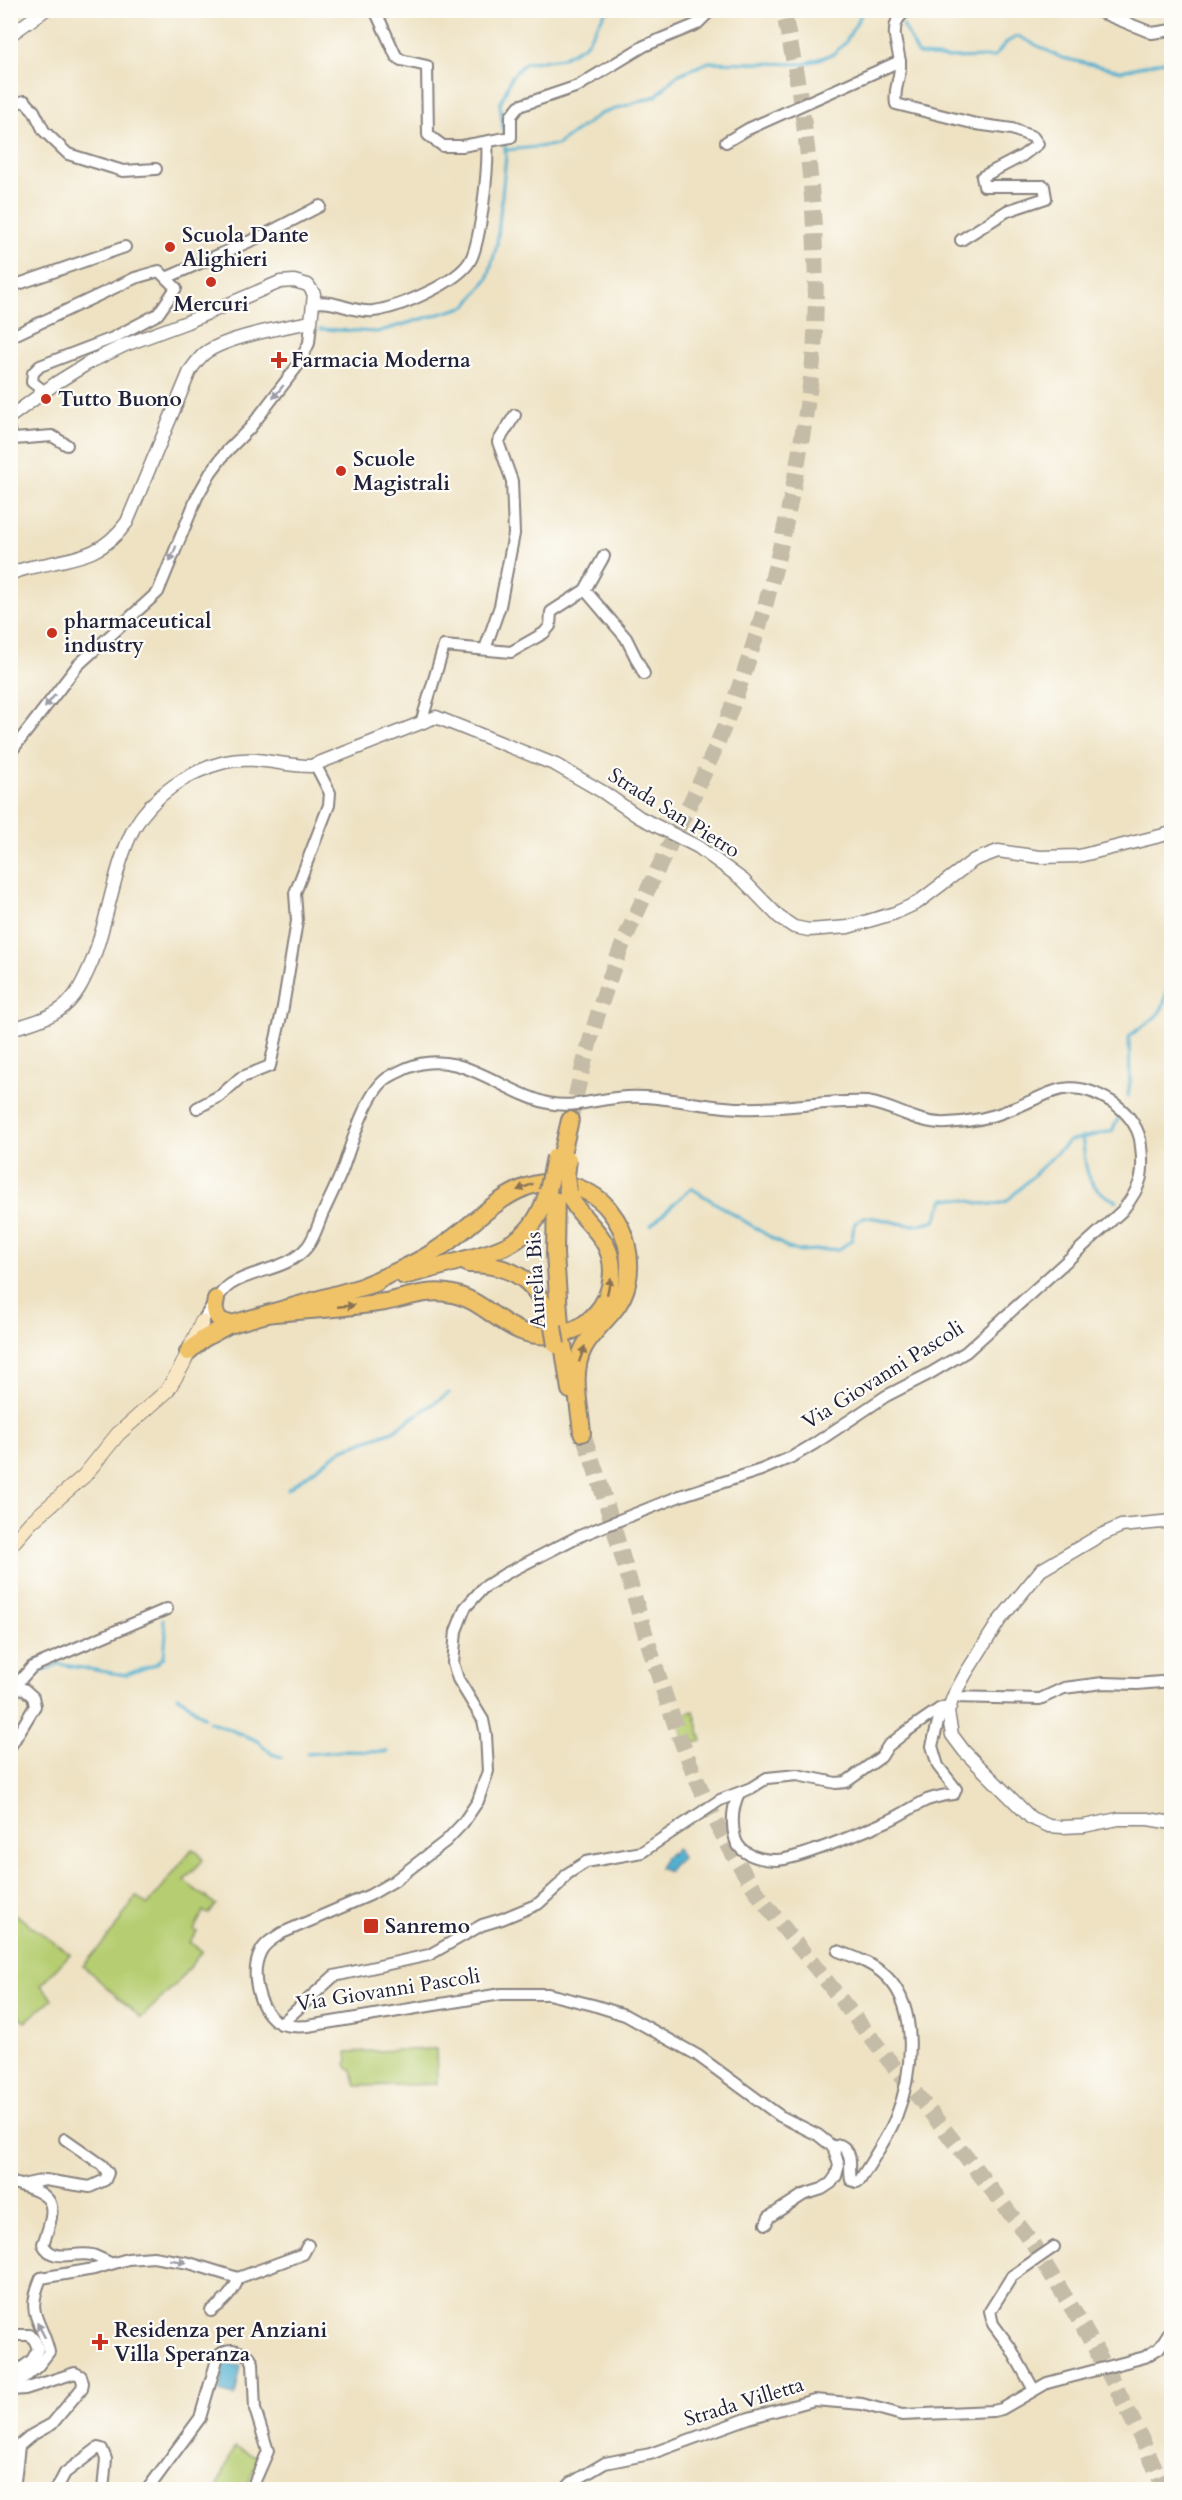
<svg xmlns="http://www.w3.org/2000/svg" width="1182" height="2500" viewBox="0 0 1182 2500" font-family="Cardo,serif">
<rect width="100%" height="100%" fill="#fdfcf7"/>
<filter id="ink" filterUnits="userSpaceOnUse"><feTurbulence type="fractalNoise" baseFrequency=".0167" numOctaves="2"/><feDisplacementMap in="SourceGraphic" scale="12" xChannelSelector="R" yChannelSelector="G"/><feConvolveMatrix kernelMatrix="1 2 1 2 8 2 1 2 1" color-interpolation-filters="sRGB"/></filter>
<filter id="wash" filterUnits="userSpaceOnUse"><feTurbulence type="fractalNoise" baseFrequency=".008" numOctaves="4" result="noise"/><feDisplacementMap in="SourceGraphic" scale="24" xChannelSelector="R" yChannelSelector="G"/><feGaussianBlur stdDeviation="1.35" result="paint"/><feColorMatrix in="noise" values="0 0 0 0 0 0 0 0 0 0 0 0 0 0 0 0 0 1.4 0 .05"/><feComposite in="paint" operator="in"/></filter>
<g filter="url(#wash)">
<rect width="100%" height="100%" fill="#eee2c3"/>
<g fill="#b6cd71" stroke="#6c7856" stroke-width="1.5">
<path d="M 694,1711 L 702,1741 L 686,1745 L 677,1716 Z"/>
<path d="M 192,1849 L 197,1851 L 203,1860 L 184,1881 L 216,1905 L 209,1914 L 203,1912 L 194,1930 L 197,1932 L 189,1942 L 202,1951 L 177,1983 L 141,2018 L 83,1966 L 113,1931 L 136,1896 L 148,1905 Z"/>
<path d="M 12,1912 L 70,1954 L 41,1985 L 52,1999 L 25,2022 L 11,2010 Z"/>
<path d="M 436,2049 L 437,2084 L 356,2086 L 352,2071 L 348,2068 L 346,2064 L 348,2060 L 347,2052 Z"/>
<path d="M 234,2447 L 259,2458 L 246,2489 L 216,2490 Z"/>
</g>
<g fill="#50afcf" stroke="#396885" stroke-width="1.5">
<path d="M 677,1849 L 682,1858 L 671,1866 L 669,1872 L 659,1868 L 665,1857 Z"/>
<path d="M 225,2363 L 241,2366 L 235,2396 L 219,2392 Z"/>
</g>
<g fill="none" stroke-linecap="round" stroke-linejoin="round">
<g stroke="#50afcf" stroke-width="3">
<path d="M 903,25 L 918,54 L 946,58 L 994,57 L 1007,42 L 1018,36 L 1062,58 L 1121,71 L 1172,59"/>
<path d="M 504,134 L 500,104 L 512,76 L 525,63 L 562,58 L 585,45 L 607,10"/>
<path d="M 506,150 L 557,145 L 600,114 L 656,96 L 677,75 L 709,62 L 805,64 L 833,54 L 845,43 L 862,13 L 876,11 L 894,16"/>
<path d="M 320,329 L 377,332 L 467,306 L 488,278 L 497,244 L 506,156 L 504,141"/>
<path d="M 1128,1096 L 1130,1081 L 1129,1037 C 1140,1025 1159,1021 1164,1003 C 1167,993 1167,984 1172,974"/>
<path d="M 1082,1137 C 1087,1168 1082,1186 1116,1201"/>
<path d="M 651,1225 L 691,1188 L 788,1248 L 797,1251 L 839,1249 L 851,1241 L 855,1223 L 864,1217 C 892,1218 906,1231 935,1221 L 944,1199 C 968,1195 984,1211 1007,1201 L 1069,1141 L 1112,1131 L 1121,1113"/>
<path d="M 288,1489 L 343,1449 L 393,1431 L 449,1393"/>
<path d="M 28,1679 L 58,1664 L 125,1675 L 156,1664 L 164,1657 L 166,1634 L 163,1619"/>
<path d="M 178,1696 L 204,1717"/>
<path d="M 209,1721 L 258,1741 L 272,1754 L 282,1757"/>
<path d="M 307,1754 L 342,1751 L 388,1752"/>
</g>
</g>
</g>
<g filter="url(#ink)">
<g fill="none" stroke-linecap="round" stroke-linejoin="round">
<g stroke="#c5bca8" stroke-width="16" stroke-dasharray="16 8" stroke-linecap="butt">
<path d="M 570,1120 C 585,1056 602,991 628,932 C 659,863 696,797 724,727 C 762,632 787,532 803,431 C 808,398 814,365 815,333 C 819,225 807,115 783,10"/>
<path d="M 584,1437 C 636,1582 663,1738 743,1871 C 766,1909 797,1943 824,1978 C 889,2062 957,2143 1021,2228 C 1035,2245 1045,2265 1057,2284 C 1099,2350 1133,2419 1165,2490"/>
</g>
<g stroke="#88827f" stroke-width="14">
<g id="minor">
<path d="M 375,10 L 396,56 L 401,60 L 427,66 L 428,135 L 443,146 L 462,146 L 511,137 L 511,116 L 519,106 L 578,86 L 644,46 L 697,24 L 708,13 L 714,10"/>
<path d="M 906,10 C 903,14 899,17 897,21 C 891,35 899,49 900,63 C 901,78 893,89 896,104 L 976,124 L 1012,129 L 1033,137 L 1038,144 L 1022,156 L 982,177 L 984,186 L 1044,186 L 1046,198 L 1007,211 L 961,240"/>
<path d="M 1095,10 L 1152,33 L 1172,30"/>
<path d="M 10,104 L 25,101 L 34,111 L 44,131 L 68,154 L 123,171 L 156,169"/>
<path d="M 726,142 L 748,129 L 900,61"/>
<path d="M 166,278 L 264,235 L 320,206"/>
<path d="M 10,287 L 125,247"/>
<path d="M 314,303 C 335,299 352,313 373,311 C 398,308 457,283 470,261 C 481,242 489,164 487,142"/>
<path d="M 10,337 L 135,278 L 159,271 L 176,288 L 158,314 L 113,338 L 40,366 L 33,373 L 32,382 L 44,391"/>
<path d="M 10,432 L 14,439 L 52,436 L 67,445"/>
<path d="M 585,590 L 626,638 L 644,674"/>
<path d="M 485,649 L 500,606 L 514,534 L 512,481 L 498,442 L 515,415"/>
<path d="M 421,723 L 444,646 L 511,652 L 544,633 L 550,626 L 551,612 L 585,590 L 604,556"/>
<path d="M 10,753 L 78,665 L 158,592 L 197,497 L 211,472 L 226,452 L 250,428 L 299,364 L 309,343 L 311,322"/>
<path d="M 197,1108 L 221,1095 L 240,1078 L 270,1066 L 283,1007 L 297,921 L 295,893 L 329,805 L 330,793 L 315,764"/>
<path d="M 202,1322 C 210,1309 219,1292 231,1284 C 255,1269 288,1270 307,1247 C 314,1239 318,1225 322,1215 C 329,1200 336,1186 342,1171 C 351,1146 365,1095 386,1079 C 391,1075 401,1071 407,1068 C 459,1046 500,1092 548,1103 C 575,1109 599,1098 626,1097 C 664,1095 701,1107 740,1108 C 782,1110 824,1100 866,1102 C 890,1104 918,1125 947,1123 C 968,1122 993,1117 1012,1109 C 1053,1093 1069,1075 1112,1102 C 1125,1110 1137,1125 1140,1139 C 1145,1173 1143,1185 1122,1211 L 966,1352 L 929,1374 L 886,1396 L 814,1444 L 792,1457 L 761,1470 L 680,1496 L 577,1537 L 505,1574 L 483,1588 L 465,1608 L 456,1631 L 453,1663 L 458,1679 L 483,1720 L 486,1735 L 488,1771 L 478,1801 L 463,1823 L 446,1841 L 394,1881 L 370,1895 L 282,1933 C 274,1938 265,1943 261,1951 C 250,1972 257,2006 276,2021 C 285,2027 297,2027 308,2026 L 501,1994 L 548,1994 L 593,2005 L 625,2015 L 697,2055 L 780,2116 L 818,2135 L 833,2147 L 839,2165 L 836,2176 L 831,2183 L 822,2189 L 803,2195 L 769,2217 L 766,2224"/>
<path d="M 13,1688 L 32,1667 L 167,1609"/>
<path d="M 953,1697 L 1040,1699 L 1064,1688 L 1103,1683 L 1137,1684 L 1172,1681"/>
<path d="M 10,1747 L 35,1706 L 33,1697 L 24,1689 L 13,1688 L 11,1690"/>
<path d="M 739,1793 C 732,1808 731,1822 735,1838 C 739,1855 761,1860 777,1860 C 799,1859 867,1830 890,1820 C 903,1814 914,1806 927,1800 C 936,1797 944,1795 954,1794 L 956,1789 L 938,1766 L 932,1746 L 939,1718 L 948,1712"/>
<path d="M 281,2024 L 334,1976 L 429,1955 L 482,1925 L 502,1919 L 538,1904 L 559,1885 L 567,1874 L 586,1862 L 642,1852 L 720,1800 L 751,1788 L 767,1778 L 797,1775 L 836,1783 L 846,1782 L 881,1757 L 888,1746 L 907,1731 L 939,1709 L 950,1705"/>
<path d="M 833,2147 L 840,2145 C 855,2153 848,2167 851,2180 L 857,2182 L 860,2180 C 872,2160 887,2139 896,2117 C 912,2077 920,2010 887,1977 C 874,1964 855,1957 838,1951"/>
<path d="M 10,2182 C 55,2195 59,2200 43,2244 C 53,2264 74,2251 92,2255 C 98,2257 104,2260 110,2263"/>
<path d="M 22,2185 L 45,2180 L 90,2187 L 105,2180 L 108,2173 L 102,2165 L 65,2139"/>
<path d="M 238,2278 L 303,2254 L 308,2245"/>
<path d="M 10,2335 L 30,2335 L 35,2341 L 38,2349 L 32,2360 L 10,2377"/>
<path d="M 12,2390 L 25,2389 L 75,2373 L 81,2376 L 83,2383 L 82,2388 L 52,2424 L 32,2435 L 19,2446 L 14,2490"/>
<path d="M 1034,2390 L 1010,2347 L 993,2324 L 990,2311 L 1012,2276 L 1054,2247"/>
<path d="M 10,2391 L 38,2366 L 49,2352 C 41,2317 25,2317 41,2278 L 94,2269 L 128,2259 L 153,2257 L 189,2263 L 238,2278 C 235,2291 222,2304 211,2311"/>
<path d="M 56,2490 L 65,2473 L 98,2448 L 102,2449 L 106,2459 L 103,2490"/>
<path d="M 147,2490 L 200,2418 L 218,2356 C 229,2346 238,2350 250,2357 L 253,2363 L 255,2409 L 268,2451 L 251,2490"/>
<path d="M 565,2490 L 571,2483 L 605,2463 L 650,2454 L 749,2418 L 814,2400 L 862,2404 L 902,2415 L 993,2411 L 1002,2409 L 1047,2383 L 1145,2357 L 1159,2348 L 1172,2328"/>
</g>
</g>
<g stroke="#88827f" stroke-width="15">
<g id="tertiary">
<path d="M 10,35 L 45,10"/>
<path d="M 10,417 L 56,383 L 90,362 L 125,345 L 187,322 L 280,282 L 294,281 L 308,285 L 314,294 L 311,322 C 284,327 227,337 205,353 C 199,358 194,365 190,371 L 127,522 C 103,555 80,557 42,565 C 31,567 20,569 10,574"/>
<path d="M 10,1029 C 26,1025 44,1020 58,1011 C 76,1000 85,978 93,959 C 108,919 115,864 134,828 C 153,795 189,771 225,762 C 254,755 282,766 311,766 L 436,717 L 556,765 L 603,792 L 639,817 L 698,847 L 743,880 L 779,917 L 794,927 L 809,930 L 848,927 L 895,913 L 917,903 L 974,860 L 998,851 L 1040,857 L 1079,856 L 1172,833"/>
<path d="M 1172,1521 L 1121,1526 L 1099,1536 L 1041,1570 L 999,1621 L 966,1673 L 953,1697 L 948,1712 L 952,1735 L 964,1751 L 1031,1818 L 1049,1826 L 1063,1827 L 1084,1826 L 1118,1819 L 1148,1819 L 1172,1823"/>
</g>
</g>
<g stroke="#88827f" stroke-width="16">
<path id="secondary" d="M 10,1546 L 31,1522 L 84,1476 L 118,1434 L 167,1391 L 182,1366 L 202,1322"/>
</g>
<g stroke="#88827f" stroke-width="20">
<g id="trunk">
<path d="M 561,1158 L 570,1120"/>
<path d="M 556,1191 L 555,1254 L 560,1326"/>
<path d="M 468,1264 C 515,1264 539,1282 553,1327"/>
<path d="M 404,1276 C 424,1271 443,1266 463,1260 C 508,1248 534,1240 548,1191"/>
<path d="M 365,1285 C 389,1275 413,1265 435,1251 C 479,1224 516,1168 573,1186 C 588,1191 601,1198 610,1211 C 626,1231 633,1258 627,1284 C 620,1313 597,1323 584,1347 C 570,1372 580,1407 582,1433"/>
<path d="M 216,1299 C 212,1314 218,1323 233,1324"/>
<path d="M 267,1314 C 306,1310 346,1308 385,1302 C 405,1298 426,1290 447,1293 C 492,1299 506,1344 559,1334 C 574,1332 587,1324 597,1312 C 610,1297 615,1275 610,1256 C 603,1230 577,1217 568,1192"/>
<path d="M 563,1344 L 570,1390"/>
<path d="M 188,1352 L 203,1339 L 228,1325 L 376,1283"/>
</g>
</g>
<use href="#minor" stroke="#fff" stroke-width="10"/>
<use href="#tertiary" stroke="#fff" stroke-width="12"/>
<use href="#secondary" stroke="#f9e7c3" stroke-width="14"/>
<use href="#trunk" stroke="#f0c369" stroke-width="16"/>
<g stroke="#88827f" stroke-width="20" stroke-linecap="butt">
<g id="trunk-bridge">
<path d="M 568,1159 L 566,1176 L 568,1192"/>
<path d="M 548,1191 L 555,1157"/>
<path d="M 553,1327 L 556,1345"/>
</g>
</g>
<use href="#trunk-bridge" stroke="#f0c369" stroke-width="16"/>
</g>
<defs><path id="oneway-solid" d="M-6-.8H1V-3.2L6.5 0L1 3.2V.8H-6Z" transform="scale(1.5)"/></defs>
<g fill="#9c9ca7">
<use href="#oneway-solid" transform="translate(278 392) rotate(129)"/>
<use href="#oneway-solid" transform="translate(173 554) rotate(112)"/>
<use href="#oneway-solid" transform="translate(50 701) rotate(128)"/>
<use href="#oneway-solid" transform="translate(178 2261) rotate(9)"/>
<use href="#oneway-solid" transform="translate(41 2330) rotate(-118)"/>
</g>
<g fill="#897252">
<use href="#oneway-solid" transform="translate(525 1187) rotate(158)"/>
<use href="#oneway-solid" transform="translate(609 1286) rotate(-77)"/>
<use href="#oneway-solid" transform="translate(346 1306) rotate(-5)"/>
<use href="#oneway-solid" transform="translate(582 1354) rotate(-70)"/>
</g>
</g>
<g fill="#c8321e" stroke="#fdfcf7" stroke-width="2">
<circle cx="170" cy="247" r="6"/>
<circle cx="211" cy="282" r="6"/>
<path d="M276 351h6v6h6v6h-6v6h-6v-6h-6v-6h6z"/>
<circle cx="46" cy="399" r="6"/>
<circle cx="341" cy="471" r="6"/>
<circle cx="52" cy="633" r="6"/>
<rect x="363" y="1918" width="16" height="16" rx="3"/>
<path d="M97 2333h6v6h6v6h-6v6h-6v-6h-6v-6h6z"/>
</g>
<g text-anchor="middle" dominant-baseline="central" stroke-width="4.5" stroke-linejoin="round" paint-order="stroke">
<g font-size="21" font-weight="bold" fill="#22223b" stroke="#fdfcf7" text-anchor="start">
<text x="182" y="235">Scuola Dante<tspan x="182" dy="24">Alighieri</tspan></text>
<text x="211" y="304" text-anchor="middle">Mercuri</text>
<text x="291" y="360">Farmacia Moderna</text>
<text x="58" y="399">Tutto Buono</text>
<text x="353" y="459">Scuole<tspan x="353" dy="24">Magistrali</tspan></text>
<text x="64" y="621">pharmaceutical<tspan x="64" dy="24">industry</tspan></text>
<text x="385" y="1926">Sanremo</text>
<text x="114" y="2330">Residenza per Anziani<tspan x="114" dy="24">Villa Speranza</tspan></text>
</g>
<g font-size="21" fill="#22223b" stroke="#fdfcf7">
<text transform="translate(674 813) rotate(32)">Strada San Pietro</text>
<text transform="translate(536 1280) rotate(-93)">Aurelia Bis</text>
<text transform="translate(883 1375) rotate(-32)">Via Giovanni Pascoli</text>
<text transform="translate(388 1990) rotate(-9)">Via Giovanni Pascoli</text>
<text transform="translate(744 2402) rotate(-17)">Strada Villetta</text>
</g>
</g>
<rect width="1182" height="2500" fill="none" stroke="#fdfcf7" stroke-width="36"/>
</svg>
